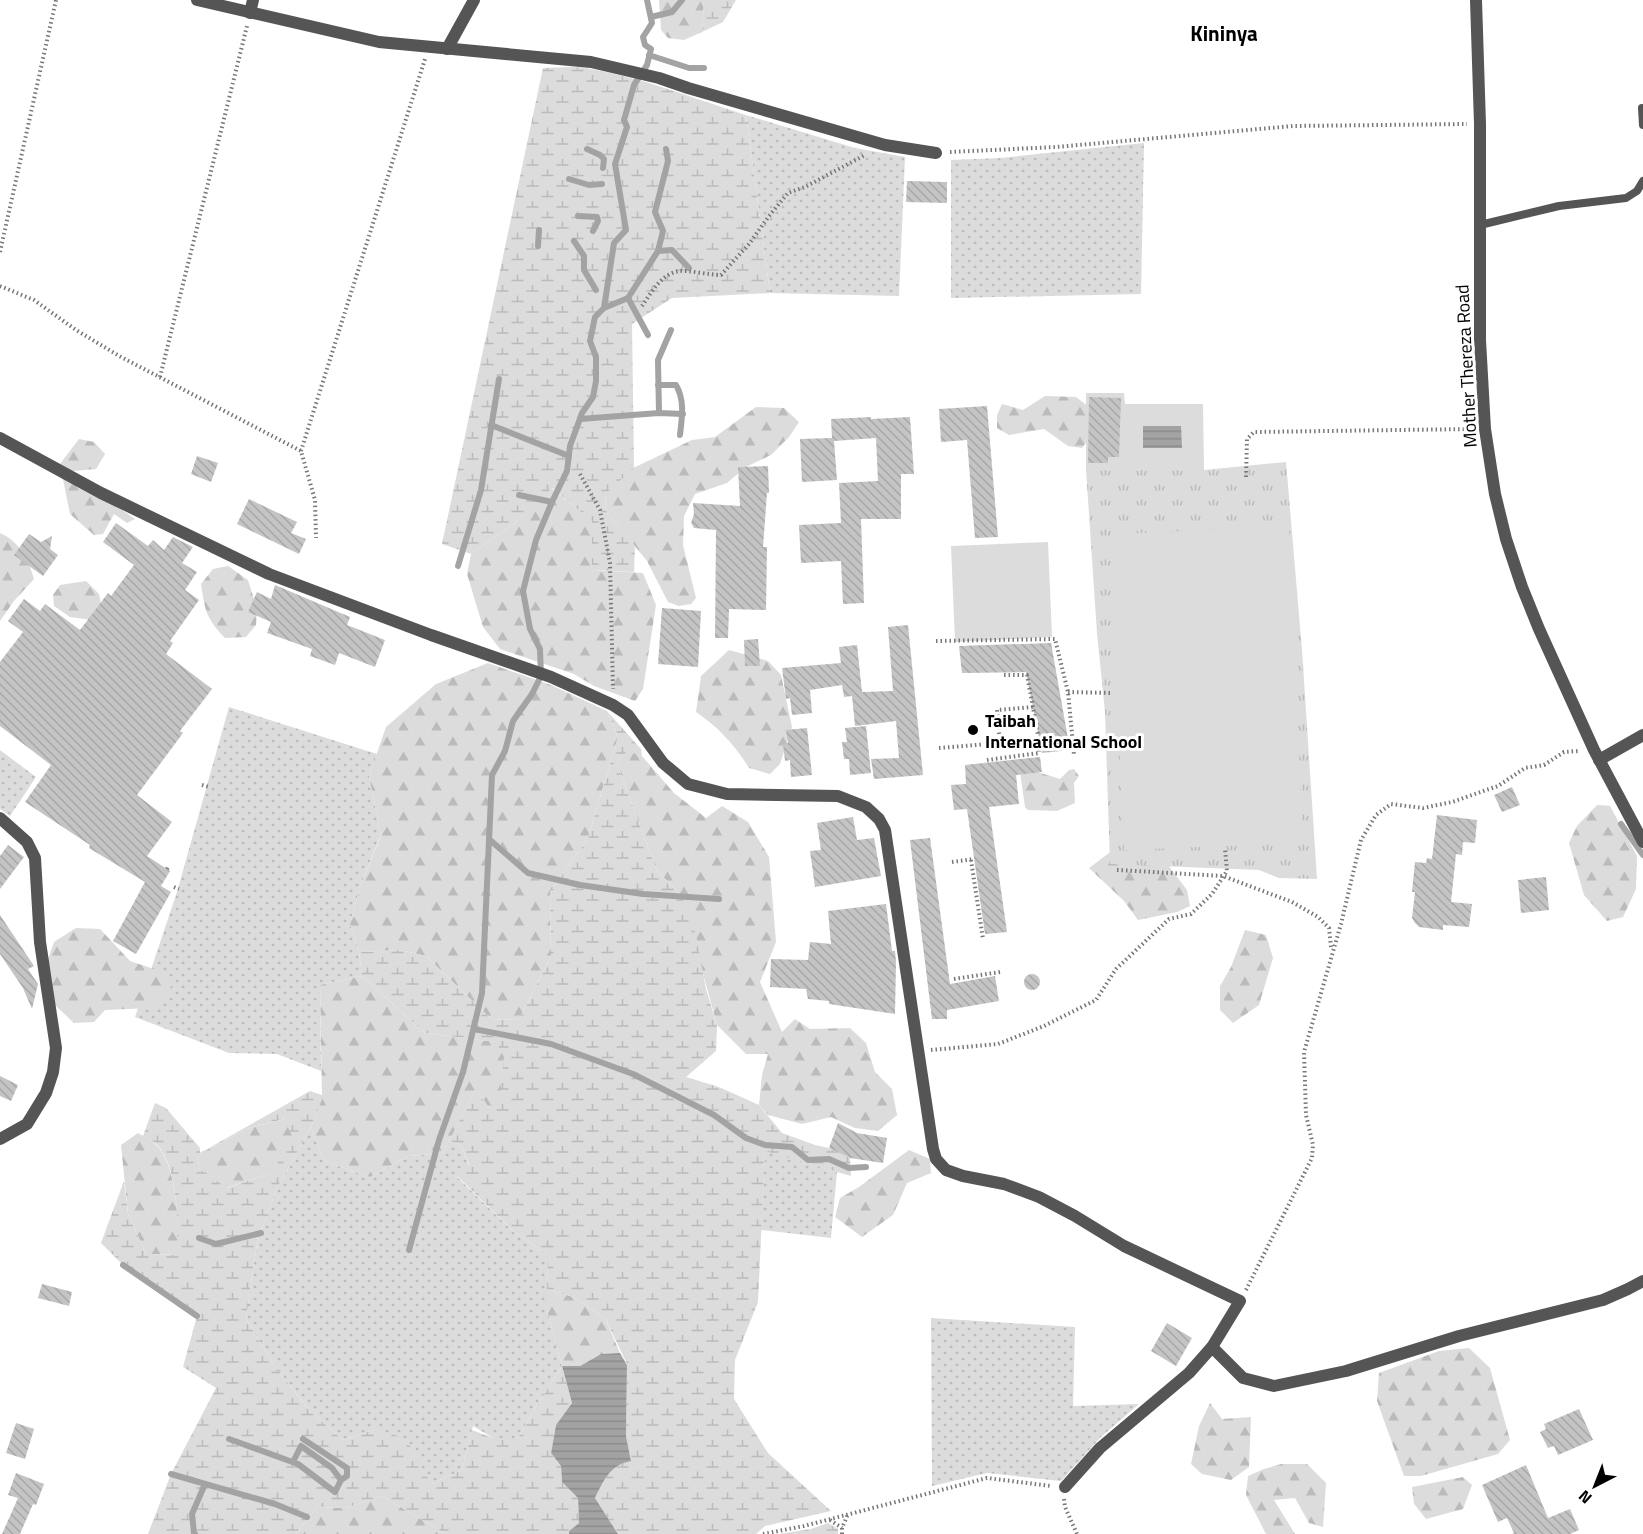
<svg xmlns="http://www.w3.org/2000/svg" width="1643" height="1534" viewBox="0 0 1643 1534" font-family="'Titillium Web',sans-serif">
<defs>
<pattern id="grass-dots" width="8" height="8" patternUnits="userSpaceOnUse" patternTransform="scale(1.5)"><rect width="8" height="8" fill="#dcdcdc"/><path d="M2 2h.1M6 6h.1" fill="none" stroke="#bbb" stroke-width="1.8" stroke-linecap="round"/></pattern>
<pattern id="forest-firs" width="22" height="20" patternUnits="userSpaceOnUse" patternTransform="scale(1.5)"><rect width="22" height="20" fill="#dcdcdc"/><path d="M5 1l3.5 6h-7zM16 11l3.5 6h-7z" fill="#bbb"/></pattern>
<pattern id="wetland-marsh" width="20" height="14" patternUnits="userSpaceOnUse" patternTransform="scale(1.5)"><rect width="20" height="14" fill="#dcdcdc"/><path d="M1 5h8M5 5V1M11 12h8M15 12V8" fill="none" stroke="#bbb"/></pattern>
<pattern id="park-tufts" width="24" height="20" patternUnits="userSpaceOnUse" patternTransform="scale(1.5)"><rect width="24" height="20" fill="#dcdcdc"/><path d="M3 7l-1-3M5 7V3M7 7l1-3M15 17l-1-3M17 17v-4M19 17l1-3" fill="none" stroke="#bbb"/></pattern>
<pattern id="water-rules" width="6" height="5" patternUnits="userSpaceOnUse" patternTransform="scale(1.5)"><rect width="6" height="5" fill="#a3a3a3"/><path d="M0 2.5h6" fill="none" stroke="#8b8b8b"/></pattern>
<pattern id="building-back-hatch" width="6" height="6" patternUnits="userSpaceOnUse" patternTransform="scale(1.5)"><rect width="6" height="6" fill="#c4c4c4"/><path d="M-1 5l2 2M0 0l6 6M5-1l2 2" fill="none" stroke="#a7a7a7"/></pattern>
</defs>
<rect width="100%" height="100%" fill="#fff"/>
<g fill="url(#grass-dots)">
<path d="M 746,115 L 855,148 L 905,157 L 899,296 L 770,293 Z"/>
<path d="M 1144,143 L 1141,294 L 951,298 L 951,160 L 1000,158 Z"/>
<path d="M 229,707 L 377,754 L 369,776 L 381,835 L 360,886 L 350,924 L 359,952 L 362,976 L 320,985 L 321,1071 L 277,1054 L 229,1053 L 135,1017 L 177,892 Z"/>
<path d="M 0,750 L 36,777 L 10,816 L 0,809 Z"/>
<path d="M 311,1127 L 324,1161 L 370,1177 L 408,1156 L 443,1153 L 449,1141 L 461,1145 L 469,1166 L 457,1177 L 514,1232 L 548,1255 L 547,1310 L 562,1366 L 534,1410 L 518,1438 L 493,1438 L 473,1426 L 462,1470 L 431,1484 L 377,1429 L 343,1440 L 309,1410 L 274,1365 L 246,1319 L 257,1243 L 276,1190 Z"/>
<path d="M 765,1150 L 837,1172 L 831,1238 L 761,1230 Z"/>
<path d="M 931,1318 L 1075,1327 L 1073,1406 L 1139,1404 L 1100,1438 L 1061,1481 L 987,1473 L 932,1486 Z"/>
</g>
<g fill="url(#forest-firs)">
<path d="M 659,0 L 704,0 L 702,32 L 684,40 L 668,38 L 661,30 Z"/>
<path d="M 1045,396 L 1076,397 L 1089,407 L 1094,433 L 1082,448 L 1068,446 L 1044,429 L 1009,435 L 997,428 L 997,415 L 1002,404 L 1023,410 Z"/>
<path d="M 756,407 L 784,408 L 799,422 L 789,437 L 771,455 L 746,467 L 727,483 L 695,494 L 684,516 L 683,545 L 696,598 L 691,604 L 679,606 L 668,602 L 647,561 L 606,511 L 605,494 L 629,470 L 692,440 L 715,437 Z"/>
<path d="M 79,439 L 94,442 L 105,454 L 96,469 L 73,471 L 112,503 L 135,519 L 127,523 L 114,514 L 103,534 L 94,535 L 70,514 L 60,464 Z"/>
<path d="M 551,488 L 593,521 L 592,570 L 643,573 L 656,605 L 643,689 L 635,701 L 594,686 L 574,674 L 500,649 L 483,627 L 467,574 L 471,554 L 515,523 Z"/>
<path d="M 0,533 C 19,541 29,560 34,579 L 14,601 L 0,621 Z"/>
<path d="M 228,566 L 248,580 L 257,609 L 256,625 L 246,637 L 225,638 C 206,618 205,611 201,584 L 213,569 Z"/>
<path d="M 86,581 L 99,594 L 102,609 L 92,620 L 70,617 L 54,606 L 53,595 L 60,585 Z"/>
<path d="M 729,650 L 768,661 L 781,675 L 792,727 L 780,764 L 770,774 L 749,768 C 735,745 718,727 696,712 L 701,676 Z"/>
<path d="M 488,663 L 551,685 L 607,711 L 618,737 L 588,838 L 550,892 L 551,956 L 519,1020 L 491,1019 L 426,956 L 400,950 L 359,952 L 350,924 L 360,886 L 381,836 L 369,776 L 386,727 L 436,684 Z"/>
<path d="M 627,750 L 642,756 L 674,793 L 706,818 L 722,806 L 748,822 L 769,857 L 776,942 L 760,982 L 782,1032 L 795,1019 L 810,1029 L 850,1028 L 866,1043 L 875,1072 L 892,1089 L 897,1115 L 878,1131 L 855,1128 L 831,1117 L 802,1124 L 768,1115 L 759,1105 L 762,1075 L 768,1054 L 746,1054 L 717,1025 L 682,896 L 657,871 L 617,763 Z"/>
<path d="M 1025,768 L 1060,779 L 1069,770 L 1074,769 L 1079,776 L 1074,783 L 1075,803 L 1057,811 L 1028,810 L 1025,807 L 1020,772 Z"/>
<path d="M 1597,805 L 1610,806 L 1637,856 L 1636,889 L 1623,917 L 1607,921 L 1584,895 L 1569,843 L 1577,826 Z"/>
<path d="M 1113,850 L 1168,865 L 1187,890 L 1190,906 L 1177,912 L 1138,920 L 1124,901 L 1089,868 Z"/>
<path d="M 76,928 L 100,929 L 130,961 L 166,973 L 172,983 L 166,1002 L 151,1008 L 105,1010 L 94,1022 L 74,1023 L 55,1005 L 46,965 L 54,942 Z"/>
<path d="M 1245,930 L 1266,935 L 1273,958 L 1259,1005 L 1233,1023 L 1220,1010 L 1220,986 L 1231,967 Z"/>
<path d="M 362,976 L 425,1033 L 497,1042 L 520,1078 L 515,1105 L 489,1108 L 476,1089 L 443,1153 L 408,1156 L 370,1177 L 324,1161 L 311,1127 L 322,1098 L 320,985 Z"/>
<path d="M 285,1119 L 294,1138 L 271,1173 L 226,1188 L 198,1168 L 199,1154 L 249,1128 Z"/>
<path d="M 138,1133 C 143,1136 150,1139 154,1143 C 178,1162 179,1227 178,1255 L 146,1254 L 128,1214 L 121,1145 Z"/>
<path d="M 909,1150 L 930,1159 L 931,1173 L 907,1183 L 893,1215 L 862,1237 L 835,1217 L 840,1198 L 859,1187 Z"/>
<path d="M 547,1289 L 573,1297 L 605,1318 L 620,1353 L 601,1354 L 580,1366 L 562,1366 L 547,1310 Z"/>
<path d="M 1469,1348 L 1490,1368 L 1510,1440 L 1498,1454 L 1421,1476 L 1404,1476 L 1377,1401 L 1379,1373 L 1439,1351 Z"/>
<path d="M 1210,1403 L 1222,1419 L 1251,1417 L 1249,1467 L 1231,1480 L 1202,1474 L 1191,1464 L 1199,1426 Z"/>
<path d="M 1281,1464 L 1307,1464 L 1326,1483 L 1323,1527 L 1309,1523 L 1295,1498 L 1274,1500 L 1295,1534 L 1266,1534 L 1246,1495 L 1248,1476 L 1264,1469 Z"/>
<path d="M 1463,1477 L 1472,1485 L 1463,1509 L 1426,1519 L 1414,1504 L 1412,1487 Z"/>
<path d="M 382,1496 L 446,1534 L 296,1534 L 317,1507 L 346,1508 Z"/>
</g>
<g fill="url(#wetland-marsh)" fill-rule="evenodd">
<path d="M 704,0 L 736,0 L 723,22 L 702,32 Z"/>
<path d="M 543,68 C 557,68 572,66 585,68 C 641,77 692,98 746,115 L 770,293 L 672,298 L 632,324 L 634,468 L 605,494 L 606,511 L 635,546 L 634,572 L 592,570 L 592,521 L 552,488 L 515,523 L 471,554 L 442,544 Z"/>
<path d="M 607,711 L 641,749 L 642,756 L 627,751 L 617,763 L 657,871 L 682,896 L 696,935 L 706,989 L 717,1025 L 716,1051 L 686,1077 L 719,1087 L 759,1105 L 782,1133 L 815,1145 L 829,1148 L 850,1158 L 851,1176 L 765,1151 L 758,1302 L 735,1360 L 734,1399 L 768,1453 L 831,1511 L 765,1526 L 756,1534 L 618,1534 L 595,1498 C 604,1480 610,1466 631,1460 L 626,1436 L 627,1364 L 605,1318 L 573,1297 L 547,1289 L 548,1255 L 514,1232 L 457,1176 L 469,1165 L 461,1145 L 449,1141 L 476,1089 L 489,1108 L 499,1105 L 504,1057 L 496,1042 L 425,1033 L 362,976 L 359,952 L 400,950 L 426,956 L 491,1019 L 519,1020 L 551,956 L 550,892 L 588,838 L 618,737 Z"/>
<path d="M 310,1091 L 322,1095 L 322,1099 L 311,1127 L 276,1190 L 257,1243 L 246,1319 L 274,1365 L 309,1410 L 343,1440 L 377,1429 L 406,1439 L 431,1484 L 462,1470 L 472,1430 L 493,1438 L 518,1438 L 534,1410 L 562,1366 L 572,1403 L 556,1425 L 551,1453 L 561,1466 L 562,1482 L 578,1498 L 579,1523 L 569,1531 L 569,1534 L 446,1534 L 382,1496 L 346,1508 L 317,1507 L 296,1534 L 148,1534 L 171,1474 L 216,1388 L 183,1367 L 197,1316 L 123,1265 L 101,1243 L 124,1181 L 128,1214 L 146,1254 L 177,1255 C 179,1226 178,1163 155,1143 C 151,1140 146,1138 143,1136 L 155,1103 L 166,1108 L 200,1148 L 200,1153 ZM 284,1119 L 293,1138 L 271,1173 L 227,1188 L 198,1168 L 199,1154 L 249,1128 Z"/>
<path d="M 828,1523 L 838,1529 L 838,1534 L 779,1534 L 811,1529 Z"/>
</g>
<path fill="url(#park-tufts)" d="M 1286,462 L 1302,650 L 1317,879 L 1279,878 L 1259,870 L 1110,864 L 1105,712 L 1097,633 L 1086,470 L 1204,470 Z"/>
<g fill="#dcdcdc">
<path d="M 1086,393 L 1124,393 L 1125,404 L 1203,404 L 1204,470 L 1086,470 Z"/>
<path d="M 1289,527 L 1303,843 L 1124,850 L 1110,534 Z"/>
<path d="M 1048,542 L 1052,637 L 955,642 L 951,546 Z"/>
</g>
<g fill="url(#water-rules)">
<path d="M 1143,426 L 1181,426 L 1182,448 L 1143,448 Z"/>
<path d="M 620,1353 L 627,1365 L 626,1436 L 631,1461 C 610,1465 604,1480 595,1498 L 618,1534 L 569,1534 L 569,1531 L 579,1523 L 578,1498 L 562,1482 L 561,1466 L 551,1453 L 556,1425 L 572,1403 L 562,1366 L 580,1366 L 601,1354 Z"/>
</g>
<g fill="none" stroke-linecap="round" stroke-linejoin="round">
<g stroke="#a3a3a3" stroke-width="6">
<path d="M 651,17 L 672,12 L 682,0"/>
<path d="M 649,55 L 689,68 L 704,68"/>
<path d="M 587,149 L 600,155 L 604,159 L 603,168"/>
<path d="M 569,179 L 589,185 L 602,184"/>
<path d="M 578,216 L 597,217 L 598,221 L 593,231"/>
<path d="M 574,241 L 584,256 L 584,270 L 596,290"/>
<path d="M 538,246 L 539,230"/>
<path d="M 658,251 L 663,231 L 655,212 L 668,161 L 666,149"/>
<path d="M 628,298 L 648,335"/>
<path d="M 604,308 L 628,298 L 658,251 L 672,250 L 689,268"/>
<path d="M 658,385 L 676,385 C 685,400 682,418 680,435"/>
<path d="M 659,413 L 658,360 L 671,330"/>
<path d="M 580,419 L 659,413 L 683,414"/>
<path d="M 491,425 L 569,456"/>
<path d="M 519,495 L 552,502"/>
<path d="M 458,566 L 481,490 L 499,379"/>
<path d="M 1621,824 L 1643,855"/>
<path d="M 490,840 L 528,873 L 580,885 L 643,894 L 719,899"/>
<path d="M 474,1029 L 551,1044 L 633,1074 L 714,1115 L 746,1138 L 765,1145 L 792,1147 L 808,1160 L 829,1159 L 849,1168 L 866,1167"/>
<path d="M 199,1238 L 216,1244 L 261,1233"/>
<path d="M 409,1250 L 439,1140 L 463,1072 L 482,993 L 492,775 L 505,751 L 513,721 L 532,694 L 541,676 L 540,649 L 530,629 L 523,591 L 536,540 L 552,502 L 567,471 L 570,446 L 582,413 L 593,397 L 596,381 L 596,357 L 590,341 L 595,317 L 604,308 L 614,243 L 626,230 L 615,164 L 627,127 L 624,120 L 634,85 L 647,65 L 651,49 L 645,45 L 643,37 L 652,23 L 647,0"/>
<path d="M 123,1265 L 197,1316"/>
<path d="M 229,1439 L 298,1464 L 335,1492 L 341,1480 L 347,1476 L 347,1468 L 303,1439"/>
<path d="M 293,1462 L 301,1446 L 332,1468 L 341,1480"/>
<path d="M 171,1474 L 275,1504 L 307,1517"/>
<path d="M 195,1534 L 194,1533 L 192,1514 L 205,1484"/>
</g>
</g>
<g fill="url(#building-back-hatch)">
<path d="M 907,181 L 947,182 L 947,203 L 906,202 Z"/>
<path d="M 1089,397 L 1121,398 L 1119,457 L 1108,457 L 1108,463 L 1088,463 Z"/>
<path d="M 987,406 L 998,537 L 975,538 L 967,440 L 941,442 L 939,409 Z"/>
<path d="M 871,417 L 871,419 L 910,417 L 914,474 L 901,474 L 901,519 L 861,519 L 864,603 L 843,604 L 841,561 L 801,563 L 799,525 L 841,523 L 839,483 L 878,481 L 876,438 L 834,441 L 837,480 L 802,482 L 800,439 L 832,438 L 831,419 Z"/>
<path d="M 197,456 L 218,463 L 211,482 L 191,474 Z"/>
<path d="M 768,466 L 769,493 L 767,493 L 763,547 L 767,547 L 766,610 L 729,609 L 728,638 L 715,638 L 716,530 L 694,528 L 691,523 L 694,514 L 693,503 L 740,506 L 738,467 Z"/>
<path d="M 249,499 L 297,522 L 291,533 L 306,539 L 299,554 L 237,524 Z"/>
<path d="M 116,523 L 148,546 L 153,540 L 164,550 L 173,537 L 193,547 L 182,563 L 197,572 L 185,590 L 199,600 L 170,641 L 173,643 L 166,654 L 212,689 L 180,731 L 183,733 L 137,795 L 172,822 L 147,856 L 170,871 L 161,886 L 171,892 L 136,954 L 113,941 L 145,882 L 89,848 L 90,845 L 25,802 L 51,765 L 0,726 L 0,662 L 23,632 L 8,621 L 24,599 L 40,611 L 45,604 L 80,630 L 108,593 L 111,596 L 134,565 L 103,542 Z"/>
<path d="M 29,534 L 41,542 L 52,536 L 50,549 L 58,555 L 43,576 L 14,555 Z"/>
<path d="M 275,585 L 350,617 L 347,625 L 385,640 L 375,667 L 339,653 L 335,665 L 310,656 L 312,649 L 267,633 L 271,622 L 248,612 L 257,592 L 271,599 Z"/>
<path d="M 662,608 L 701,611 L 698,667 L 658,664 Z"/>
<path d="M 908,625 L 923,775 L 874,779 L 871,759 L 899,758 L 896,721 L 855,726 L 852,696 L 844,697 L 842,685 L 810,690 L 812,713 L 792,715 L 790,698 L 786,699 L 782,668 L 841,663 L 839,647 L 857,645 L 862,692 L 893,691 L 888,627 Z"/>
<path d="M 758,639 L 760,666 L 745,666 L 744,640 Z"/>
<path d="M 1051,643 L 1070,750 L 1042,753 L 1026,672 L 962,673 L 959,646 Z"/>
<path d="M 866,726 L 871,773 L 850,775 L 849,759 L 844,759 L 842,742 L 847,742 L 845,728 Z"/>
<path d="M 807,728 L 812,775 L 791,777 L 790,760 L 785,761 L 783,744 L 788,743 L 786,730 Z"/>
<path d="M 1040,757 L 1042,772 L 1016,775 L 1019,804 L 989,807 L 1007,932 L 985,934 L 967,809 L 954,810 L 951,785 L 966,784 L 965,765 Z"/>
<path d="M 1512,787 L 1520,805 L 1502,812 L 1494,795 Z"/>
<path d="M 1437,815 L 1477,820 L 1475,843 L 1463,842 L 1462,855 L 1456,854 L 1451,902 L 1472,904 L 1469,927 L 1443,925 L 1443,930 L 1419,927 L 1415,923 L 1412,918 L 1415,892 L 1412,892 L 1415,862 L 1426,863 L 1427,858 L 1432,859 Z"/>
<path d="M 853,817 L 857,840 L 874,838 L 881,876 L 815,887 L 810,851 L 821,850 L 817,823 Z"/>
<path d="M 930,838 L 950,984 L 995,976 L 999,1001 L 947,1010 L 947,1019 L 932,1019 L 910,840 Z"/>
<path d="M 8,845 L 24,857 L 0,889 L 0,856 Z"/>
<path d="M 1546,877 L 1549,910 L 1521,913 L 1518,880 Z"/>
<path d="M 886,904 L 892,951 L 895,951 L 896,962 L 895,1014 L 829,1004 L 829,1001 L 808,999 L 806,989 L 770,987 L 771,959 L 808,960 L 810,942 L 831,944 L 828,911 Z"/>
<path d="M 0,915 L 34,966 L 28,969 L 38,984 L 32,1009 L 23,988 L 0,954 Z"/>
<circle cx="1032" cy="982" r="8"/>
<path d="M 0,1076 L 18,1085 L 11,1101 L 0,1096 Z"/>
<path d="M 838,1123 L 857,1133 L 887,1138 L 883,1163 L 850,1158 L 829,1148 Z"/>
<path d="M 42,1284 L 72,1292 L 69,1306 L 38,1298 Z"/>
<path d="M 1167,1323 L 1192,1338 L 1176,1366 L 1151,1351 Z"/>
<path d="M 1579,1409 L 1593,1440 L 1558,1455 L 1554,1446 L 1548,1448 L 1540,1432 L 1546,1429 L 1544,1424 Z"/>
<path d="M 16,1423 L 34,1429 L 25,1459 L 6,1453 Z"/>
<path d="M 1526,1465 L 1548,1518 L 1570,1509 L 1579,1530 L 1570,1534 L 1512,1534 L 1514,1533 L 1507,1518 L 1498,1522 L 1482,1485 Z"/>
<path d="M 16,1473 L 44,1484 L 36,1505 L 33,1504 L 20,1534 L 2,1534 L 18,1498 L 8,1495 Z"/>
</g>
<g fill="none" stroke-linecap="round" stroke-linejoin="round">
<g stroke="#777" stroke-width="4" stroke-dasharray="1.5 3" stroke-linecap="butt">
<path d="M 950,152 L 1056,147 L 1293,126 L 1467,124"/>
<path d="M 0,252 L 56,0"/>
<path d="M 0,286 L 34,300 L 76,330 L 121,357 L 301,451 L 315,500 L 316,538"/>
<path d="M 642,306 C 651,293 661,274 679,271 C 688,270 710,275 721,275 L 749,244 L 769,216 L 788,193 L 805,187 L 865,155"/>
<path d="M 160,377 L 247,26"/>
<path d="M 301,451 L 425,59"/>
<path d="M 580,474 L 600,510 L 610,563 L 613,689"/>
<path d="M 1246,477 L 1247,439 L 1254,432 L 1472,429"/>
<path d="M 936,641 L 1055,639 L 1068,692 L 1074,755"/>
<path d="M 1068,692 L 1113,693"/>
<path d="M 1000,743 L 997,710 L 1033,707"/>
<path d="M 939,748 L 1036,740"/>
<path d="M 987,760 L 1039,753 L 1039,740 L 1027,675 L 1002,675"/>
<path d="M 202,785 L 209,787"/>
<path d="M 971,860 L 983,939"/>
<path d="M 952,862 L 974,859"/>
<path d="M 167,869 L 169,866"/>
<path d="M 1117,870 L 1223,876 L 1292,902 L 1318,917 L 1329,928 L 1331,947"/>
<path d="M 174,887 L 179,889"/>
<path d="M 954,979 L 1000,972"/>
<path d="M 931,1050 L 998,1044 L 1044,1026 L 1096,1000 L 1116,969 L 1169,919 L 1191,914 L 1212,894 L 1227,871 L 1225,849"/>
<path d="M 1246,1290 L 1312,1158 L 1313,1145 L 1306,1115 L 1304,1052 L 1341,924 L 1361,840 L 1376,815 L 1391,804 L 1423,808 L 1452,802 L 1498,786 L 1525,768 L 1544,765 L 1564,752 L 1578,751"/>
<path d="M 1064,1499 L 1065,1507 L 1077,1534"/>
<path d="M 830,1520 L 842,1528"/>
<path d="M 763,1534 L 804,1526 L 987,1478 L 1051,1486"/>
<path d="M 842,1534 L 842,1528 L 848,1514"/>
</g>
<g stroke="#555" stroke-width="8">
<path d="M 1642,108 L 1643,125"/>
<path d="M 1480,225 L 1559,206 L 1626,198 L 1637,191 L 1643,181"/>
</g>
<g stroke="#555" stroke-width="12">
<path d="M 197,0 L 379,42 L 591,62 L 659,78 L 688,88 L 885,145 L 936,153"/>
<path d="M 250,13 L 253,0"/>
<path d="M 447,49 L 474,0"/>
<path d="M 0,438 L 101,493 L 269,574 L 431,635 L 551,677 L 613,705 L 628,715 L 663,763 L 688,784 L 727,794 L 838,796 L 866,807 L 879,819 L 885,830 L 933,1149 L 936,1159 L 946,1170 L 963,1176 L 1004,1184 L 1039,1197 L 1075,1216 L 1124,1246 L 1240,1301 L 1212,1347"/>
<path d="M 1599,760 L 1643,735"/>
<path d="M 0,818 L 27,842 L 35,858 L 40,942 L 56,1048 L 53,1072 L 46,1093 L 27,1124 L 0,1139"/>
<path d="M 1065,1487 L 1100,1448 L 1189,1373 L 1212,1347 L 1243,1378 L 1274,1386 L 1346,1371 L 1459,1336 L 1603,1300 L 1628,1289 L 1643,1281"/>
</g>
<path stroke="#555" stroke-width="12" d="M 1476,0 L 1480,124 L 1480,340 L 1485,429 L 1495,494 L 1506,539 L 1522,587 L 1539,629 L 1594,750 L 1643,842"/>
</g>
<circle fill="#000" stroke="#fff" stroke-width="2" cx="973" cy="730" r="6"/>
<g text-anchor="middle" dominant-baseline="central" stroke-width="6" stroke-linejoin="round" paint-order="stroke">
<g font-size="18" fill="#000" stroke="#fff">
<text transform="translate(1466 366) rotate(-93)">Mother Thereza Road</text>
</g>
<g font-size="18" font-weight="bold" fill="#000" stroke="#fff" text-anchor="start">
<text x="985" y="720">Taibah<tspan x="985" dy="21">International School</tspan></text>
</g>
<g font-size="21" font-weight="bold" fill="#000" stroke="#fff">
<text x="1224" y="33">Kininya</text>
</g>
</g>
<g transform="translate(1595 1486) rotate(222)" stroke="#ffffff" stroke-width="4.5" paint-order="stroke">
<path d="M0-4.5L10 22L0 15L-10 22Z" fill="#000000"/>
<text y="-9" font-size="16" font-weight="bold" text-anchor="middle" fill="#000000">N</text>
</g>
</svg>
